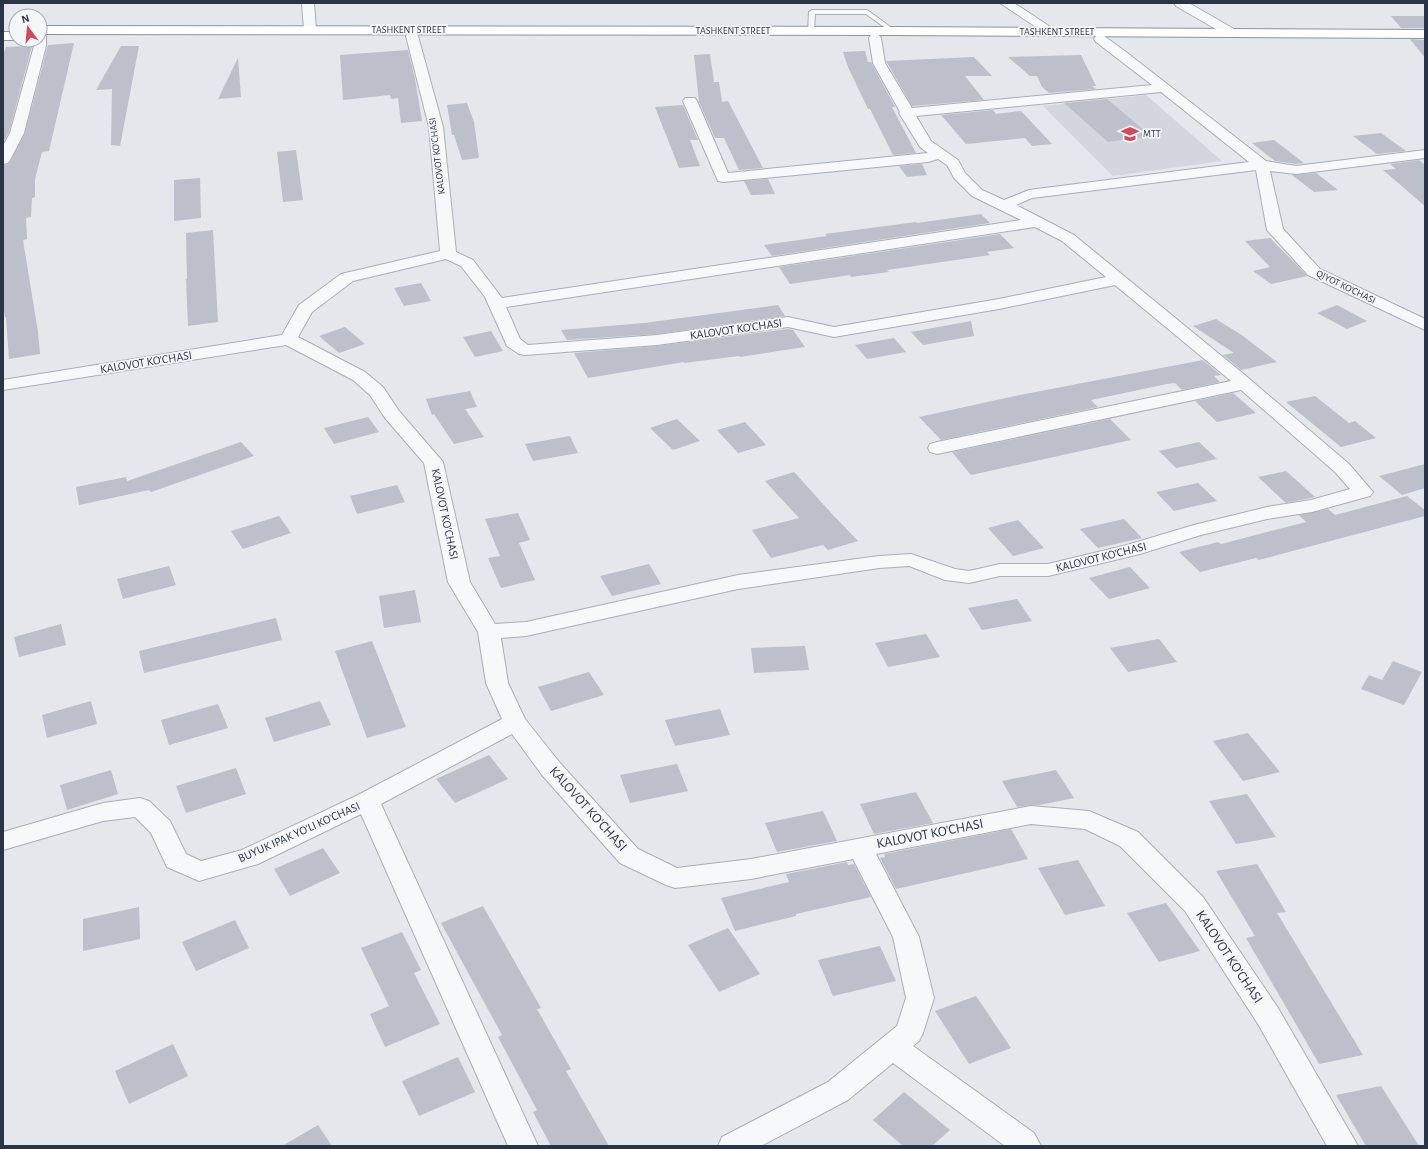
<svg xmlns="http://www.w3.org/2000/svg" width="1428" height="1149" viewBox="0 0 1428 1149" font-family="'Alegreya Sans',sans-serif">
<rect width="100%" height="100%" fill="#e4e7ec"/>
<path fill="#d2d6de" d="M 1146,95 L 1222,161 L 1113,176 L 1043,106 Z"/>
<g fill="#bbc0ca">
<path d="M 1391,16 L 1425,16 L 1425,28 L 1401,28 Z"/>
<path d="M 1410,39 L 1425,40 L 1425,58 Z"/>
<path d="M 74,43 L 49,151 L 42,152 L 35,179 L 35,197 L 32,198 L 31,217 L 26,218 L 27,239 L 23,240 L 38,332 L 40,354 L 9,359 L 6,317 L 5,317 L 3,307 L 3,165 L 9,164 L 25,133 L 48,45 Z"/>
<path d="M 32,46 L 9,132 L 3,143 L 3,56 L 6,47 Z"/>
<path d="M 121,46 L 139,46 L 120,146 L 111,145 L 112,89 L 96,90 Z"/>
<path d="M 408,50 L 415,79 L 422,121 L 401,123 L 398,98 L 391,99 L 390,95 L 343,100 L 340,55 Z"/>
<path d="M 865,51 L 868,62 L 871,62 L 895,107 L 892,107 L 916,153 L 893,155 L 870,109 L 868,109 L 848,67 L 843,52 Z"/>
<path d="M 710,54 L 714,82 L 719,82 L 722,102 L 728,101 L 763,168 L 739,170 L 724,138 L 715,138 L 699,102 L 694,55 Z"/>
<path d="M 1081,55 L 1096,86 L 1092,86 L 1096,89 L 1049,93 L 1042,87 L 1037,76 L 1030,76 L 1008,57 Z"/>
<path d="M 974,57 L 992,76 L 965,76 L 984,100 L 912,106 L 886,61 Z"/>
<path d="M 238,58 L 241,97 L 218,99 Z"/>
<path d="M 1107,99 L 1151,136 L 1108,142 L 1064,103 Z"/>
<path d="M 467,103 L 474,122 L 479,158 L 462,160 L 454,135 L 452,135 L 447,105 Z"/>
<path d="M 683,105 L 698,140 L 690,140 L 700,166 L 679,168 L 655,107 Z"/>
<path d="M 993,110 L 996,114 L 1021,111 L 1052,144 L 1032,146 L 1025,138 L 966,144 L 941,115 Z"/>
<path d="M 1381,133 L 1406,151 L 1377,154 L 1353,136 Z"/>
<path d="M 1274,140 L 1304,163 L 1296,164 L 1275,161 L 1252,143 Z"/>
<path d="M 296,150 L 303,200 L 283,202 L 277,152 Z"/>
<path d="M 1419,160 L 1425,165 L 1425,206 L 1383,170 L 1396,169 L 1390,164 Z"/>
<path d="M 922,164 L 927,175 L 907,177 L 899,166 Z"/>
<path d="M 1316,173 L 1338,190 L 1314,192 L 1292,175 Z"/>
<path d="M 200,178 L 201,218 L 174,221 L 174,180 Z"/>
<path d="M 768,179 L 775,194 L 751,195 L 744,181 Z"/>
<path d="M 981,214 L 990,223 L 772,256 L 764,245 L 827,236 L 825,234 L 916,222 L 917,223 Z"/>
<path d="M 213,230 L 218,322 L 188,326 L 186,279 L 187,279 L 186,233 Z"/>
<path d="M 1000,234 L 1014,248 L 987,252 L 990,255 L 887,270 L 889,272 L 851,277 L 850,275 L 790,284 L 779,267 Z"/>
<path d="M 1270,238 L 1296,264 L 1307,276 L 1271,284 L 1253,271 L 1270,267 L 1245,241 Z"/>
<path d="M 421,283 L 431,301 L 404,306 L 394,288 Z"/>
<path d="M 778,305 L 785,316 L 657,334 L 567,340 L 561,330 L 644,323 Z"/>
<path d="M 1337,305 L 1367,321 L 1347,329 L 1317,313 Z"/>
<path d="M 1216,319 L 1243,336 L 1277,362 L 1241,370 L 1223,355 L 1234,353 L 1193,326 Z"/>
<path d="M 971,321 L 974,336 L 923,345 L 911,332 Z"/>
<path d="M 345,327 L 365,344 L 339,353 L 319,336 Z"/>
<path d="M 788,329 L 793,330 L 805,347 L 740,357 L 739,356 L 684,363 L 684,362 L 588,378 L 574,353 L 657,346 Z"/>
<path d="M 491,331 L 503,351 L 475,357 L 463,337 Z"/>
<path d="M 894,338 L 906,352 L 867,359 L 855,345 Z"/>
<path d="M 1203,360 L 1221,375 L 1214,376 L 1220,382 L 1182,390 L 1175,383 L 1167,384 L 1091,400 L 1098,407 L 941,440 L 919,417 L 1015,396 Z"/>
<path d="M 470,391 L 477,407 L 465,409 L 484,437 L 454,444 L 434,414 L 432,415 L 426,399 Z"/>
<path d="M 1233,393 L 1256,413 L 1217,422 L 1195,401 Z"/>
<path d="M 1315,396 L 1349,423 L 1355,421 L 1376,438 L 1341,447 L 1286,402 Z"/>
<path d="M 368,417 L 379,432 L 334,444 L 324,428 Z"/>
<path d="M 677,419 L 700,441 L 673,450 L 650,428 Z"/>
<path d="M 1110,419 L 1131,440 L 971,475 L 952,452 Z"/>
<path d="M 745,422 L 766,445 L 738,453 L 717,430 Z"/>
<path d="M 570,436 L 578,453 L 533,461 L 525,444 Z"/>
<path d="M 241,442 L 254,456 L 151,492 L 149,490 L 79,505 L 76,487 L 126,477 L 127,481 Z"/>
<path d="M 1199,442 L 1217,459 L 1176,468 L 1159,451 Z"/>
<path d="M 1425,464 L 1425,488 L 1402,495 L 1379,476 Z"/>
<path d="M 1286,471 L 1315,497 L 1286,503 L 1258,477 Z"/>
<path d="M 794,472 L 833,515 L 858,541 L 828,550 L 823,545 L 771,558 L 752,530 L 799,518 L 765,481 Z"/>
<path d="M 1198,483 L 1217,501 L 1174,511 L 1156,492 Z"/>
<path d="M 397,485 L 405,502 L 357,514 L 350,496 Z"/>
<path d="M 1407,496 L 1425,510 L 1425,516 L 1259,560 L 1256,558 L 1200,572 L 1179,552 L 1218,542 L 1221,544 L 1306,522 L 1299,515 L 1328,509 L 1335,515 Z"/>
<path d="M 518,513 L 530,540 L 519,543 L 535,580 L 501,588 L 488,558 L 500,556 L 485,519 Z"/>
<path d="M 279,516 L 291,533 L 243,549 L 231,531 Z"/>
<path d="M 1124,519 L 1142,538 L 1098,548 L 1080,529 Z"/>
<path d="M 1018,520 L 1044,548 L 1013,556 L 988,528 Z"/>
<path d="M 649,564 L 661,584 L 612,596 L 600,576 Z"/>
<path d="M 169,566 L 176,585 L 123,599 L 117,579 Z"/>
<path d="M 1130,567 L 1150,588 L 1109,599 L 1089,578 Z"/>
<path d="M 415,590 L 421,622 L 384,628 L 379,596 Z"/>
<path d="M 1017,599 L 1032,621 L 982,630 L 968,608 Z"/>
<path d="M 276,618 L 282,640 L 144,673 L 139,651 Z"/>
<path d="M 61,624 L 66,645 L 19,657 L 14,637 Z"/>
<path d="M 926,634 L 940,657 L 888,667 L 875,643 Z"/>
<path d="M 1159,639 L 1177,662 L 1128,672 L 1110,648 Z"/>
<path d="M 372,641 L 406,727 L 367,738 L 335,651 Z"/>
<path d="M 805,646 L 809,670 L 754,673 L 751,648 Z"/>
<path d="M 1393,661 L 1422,672 L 1404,705 L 1361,689 L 1369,675 L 1382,680 Z"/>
<path d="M 589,672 L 604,695 L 551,711 L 538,687 Z"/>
<path d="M 91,701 L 97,724 L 47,738 L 42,715 Z"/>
<path d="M 320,701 L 331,725 L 274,742 L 265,718 Z"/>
<path d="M 218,704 L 228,728 L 169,745 L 161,720 Z"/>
<path d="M 720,709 L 730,735 L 675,746 L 665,720 Z"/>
<path d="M 1248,733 L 1280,772 L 1243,781 L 1213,741 Z"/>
<path d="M 489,755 L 508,779 L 455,803 L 436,779 Z"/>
<path d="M 677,764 L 688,791 L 630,803 L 620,775 Z"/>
<path d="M 236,768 L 246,794 L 186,813 L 176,786 Z"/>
<path d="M 111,770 L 118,794 L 67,810 L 60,785 Z"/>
<path d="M 1056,770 L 1074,798 L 1040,805 L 1031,805 L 1017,807 L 1002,781 Z"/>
<path d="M 916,792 L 933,823 L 874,834 L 860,804 Z"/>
<path d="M 1247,794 L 1276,837 L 1236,844 L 1209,801 Z"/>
<path d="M 823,811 L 837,841 L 777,852 L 765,823 Z"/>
<path d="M 1011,829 L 1028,859 L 896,889 L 880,858 L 885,857 L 884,854 Z"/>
<path d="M 323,848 L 340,873 L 290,896 L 274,869 Z"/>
<path d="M 1078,860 L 1105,906 L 1065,915 L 1038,868 Z"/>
<path d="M 847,862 L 848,865 L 854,864 L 871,897 L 796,914 L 796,916 L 735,931 L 721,898 L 789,882 L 786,874 Z"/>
<path d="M 1257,864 L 1286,912 L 1277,913 L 1363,1055 L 1319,1064 L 1246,938 L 1255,936 L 1216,871 Z"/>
<path d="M 1166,903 L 1200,951 L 1159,962 L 1127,913 Z"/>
<path d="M 483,906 L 541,1008 L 537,1009 L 571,1069 L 566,1071 L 609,1146 L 551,1146 L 533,1112 L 537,1110 L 498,1037 L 502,1035 L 441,923 Z"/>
<path d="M 139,907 L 140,939 L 83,951 L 83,919 Z"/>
<path d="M 235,920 L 249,948 L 196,971 L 182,942 Z"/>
<path d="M 728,928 L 760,974 L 719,992 L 688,945 Z"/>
<path d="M 402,932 L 421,970 L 414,973 L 440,1024 L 385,1047 L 370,1014 L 389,1006 L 361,948 Z"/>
<path d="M 880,946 L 896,981 L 833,996 L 818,960 Z"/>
<path d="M 976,996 L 1011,1048 L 969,1064 L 935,1011 Z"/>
<path d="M 173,1044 L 188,1076 L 129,1104 L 115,1071 Z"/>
<path d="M 458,1057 L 475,1092 L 419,1116 L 402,1081 Z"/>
<path d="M 1381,1086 L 1419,1146 L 1366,1146 L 1336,1095 Z"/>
<path d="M 904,1092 L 950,1130 L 932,1146 L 903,1146 L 873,1120 Z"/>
<path d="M 318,1125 L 332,1146 L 282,1146 Z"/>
</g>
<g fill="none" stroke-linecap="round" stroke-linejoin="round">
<g stroke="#a9aeb7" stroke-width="2">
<path id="service" d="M 812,10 L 867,10 L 896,31 L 891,32 L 866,14 L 815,14 L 814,32 L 811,34 L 808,32 L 809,12 Z"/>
</g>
<g stroke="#a9aeb7" stroke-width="2">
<g id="minor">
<path d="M 302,3 L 314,3 L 316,30 L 314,33 L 306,33 L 304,30 Z"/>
<path d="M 1000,3 L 1014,3 L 1058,32 L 1056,35 L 1048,35 Z"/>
<path d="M 1174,3 L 1189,3 L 1234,29 L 1236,32 L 1234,35 L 1226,35 L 1176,6 Z"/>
<path d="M 40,32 L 44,33 L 46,36 L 46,46 L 24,133 L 10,160 L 8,163 L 3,164 L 3,146 L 10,133 L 34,46 L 34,40 L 40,40 Z"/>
<path d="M 412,32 L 416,33 L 418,36 L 443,127 L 456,252 L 473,260 L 502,298 L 1021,220 L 972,196 L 954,178 L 947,165 L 938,159 L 928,162 L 723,182 L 718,181 L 683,101 L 685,98 L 695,98 L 697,101 L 728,173 L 928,153 L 920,147 L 899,113 L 900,112 L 873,63 L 869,38 L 871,35 L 879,35 L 881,38 L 885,63 L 912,108 L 1152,85 L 1096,42 L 1094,39 L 1096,36 L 1104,36 L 1126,52 L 1266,161 L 1296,166 L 1425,150 L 1425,158 L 1296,174 L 1270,171 L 1283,229 L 1320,269 L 1425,319 L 1425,330 L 1308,275 L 1267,230 L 1256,170 L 1032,198 L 1016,205 L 1074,235 L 1246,376 L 1349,464 L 1373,492 L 1370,496 L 1312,512 L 1267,519 L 1201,535 L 1140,554 L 1048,576 L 1000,576 L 969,583 L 945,580 L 909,566 L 879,568 L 738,589 L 526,636 L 501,638 L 508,683 L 525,719 L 560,763 L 638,849 L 677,868 L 751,859 L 1031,806 L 1089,811 L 1138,832 L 1203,897 L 1278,1008 L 1358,1146 L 1327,1146 L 1258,1024 L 1185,911 L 1120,846 L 1085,829 L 1031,824 L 876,854 L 919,937 L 934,998 L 923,1033 L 919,1041 L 913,1046 L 1034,1133 L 1041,1146 L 1005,1146 L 893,1063 L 848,1100 L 761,1146 L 718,1146 L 722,1137 L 828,1082 L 897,1026 L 906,998 L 893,937 L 853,859 L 751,879 L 675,888 L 666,885 L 620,863 L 542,775 L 512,734 L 381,804 L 538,1146 L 508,1146 L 361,814 L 258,864 L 199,881 L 167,867 L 151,833 L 135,817 L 103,821 L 3,850 L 3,832 L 103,803 L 140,798 L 149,801 L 170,821 L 186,854 L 201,861 L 242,850 L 358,795 L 502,719 L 486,683 L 478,632 L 448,582 L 424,463 L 385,418 L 370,395 L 353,380 L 286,345 L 3,390 L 3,380 L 282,335 L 299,305 L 341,274 L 440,251 L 429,127 L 406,36 L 408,33 ZM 1161,92 L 1249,162 L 1029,190 L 1004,200 L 982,190 L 965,173 L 958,160 L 931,141 L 916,116 ZM 1035,227 L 1062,241 L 1106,277 L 999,299 L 834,327 L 788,317 L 657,335 L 528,345 L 520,339 L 506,307 ZM 446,259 L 461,266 L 485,297 L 507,346 L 519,354 L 525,355 L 657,345 L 788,327 L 834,337 L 999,309 L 1115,285 L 1231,381 L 937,442 L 930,444 L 928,448 L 930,452 L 937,454 L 1241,390 L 1335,472 L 1350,489 L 1311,500 L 1267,507 L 1194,525 L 1127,545 L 1048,564 L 1000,564 L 969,571 L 955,569 L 911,554 L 879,556 L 738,575 L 526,622 L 495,624 L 470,582 L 443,462 L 399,411 L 383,387 L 365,372 L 298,337 L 312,312 L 353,281 Z"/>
</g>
</g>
<g stroke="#8b94a3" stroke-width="2">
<g id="trunk">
<path d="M 40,26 L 893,27 L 1425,30 L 1425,38 L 893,35 L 40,34 Z"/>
<rect x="3" y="32" width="13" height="8"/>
</g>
</g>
<use href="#service" fill="#f7f8fa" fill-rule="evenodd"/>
<use href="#minor" fill="#f7f8fa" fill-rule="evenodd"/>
<use href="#trunk" fill="#fff" fill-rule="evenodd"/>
</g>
<defs>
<g id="school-bare" transform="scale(1.38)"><path d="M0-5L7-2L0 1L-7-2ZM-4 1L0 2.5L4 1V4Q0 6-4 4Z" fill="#d1495b" stroke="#f4f6f9" stroke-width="2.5" paint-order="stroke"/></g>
</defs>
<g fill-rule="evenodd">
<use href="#school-bare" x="1130" y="134"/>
</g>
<g text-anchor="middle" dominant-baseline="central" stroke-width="3.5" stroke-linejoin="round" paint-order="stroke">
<g font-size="10" fill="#2b3445" stroke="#f4f6f9">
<text x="409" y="30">TASHKENT STREET</text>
<text x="733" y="31">TASHKENT STREET</text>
<text x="1057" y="32">TASHKENT STREET</text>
<text transform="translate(437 156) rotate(-97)">KALOVOT KO'CHASI</text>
<text transform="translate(1346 287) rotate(26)">QIYOT KO'CHASI</text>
</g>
<g font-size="10" fill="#2b3445" stroke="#f4f6f9" text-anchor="start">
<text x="1143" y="134">MTT</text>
</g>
<g font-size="12" fill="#2b3445" stroke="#f4f6f9">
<text transform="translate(736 329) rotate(-8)">KALOVOT KO'CHASI</text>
<text transform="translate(146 362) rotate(-9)">KALOVOT KO'CHASI</text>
<text transform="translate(445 514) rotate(78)">KALOVOT KO'CHASI</text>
<text transform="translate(1101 557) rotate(-14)">KALOVOT KO'CHASI</text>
<text transform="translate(299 832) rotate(-24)">BUYUK IPAK YO'LI KO'CHASI</text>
</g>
<g font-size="14" fill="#2b3445" stroke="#f4f6f9">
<text transform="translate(588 809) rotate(48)">KALOVOT KO'CHASI</text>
<text transform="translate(930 834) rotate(-11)">KALOVOT KO'CHASI</text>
<text transform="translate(1229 957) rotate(56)">KALOVOT KO'CHASI</text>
</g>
</g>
<rect width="1428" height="1149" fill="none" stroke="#2b3445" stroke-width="8"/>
<g transform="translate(28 28) rotate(344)"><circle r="19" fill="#f4f6f9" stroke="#a4a8b1"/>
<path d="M0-3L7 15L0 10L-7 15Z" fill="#d1495b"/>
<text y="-6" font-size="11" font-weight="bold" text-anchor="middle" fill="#2b3445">N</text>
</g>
</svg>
